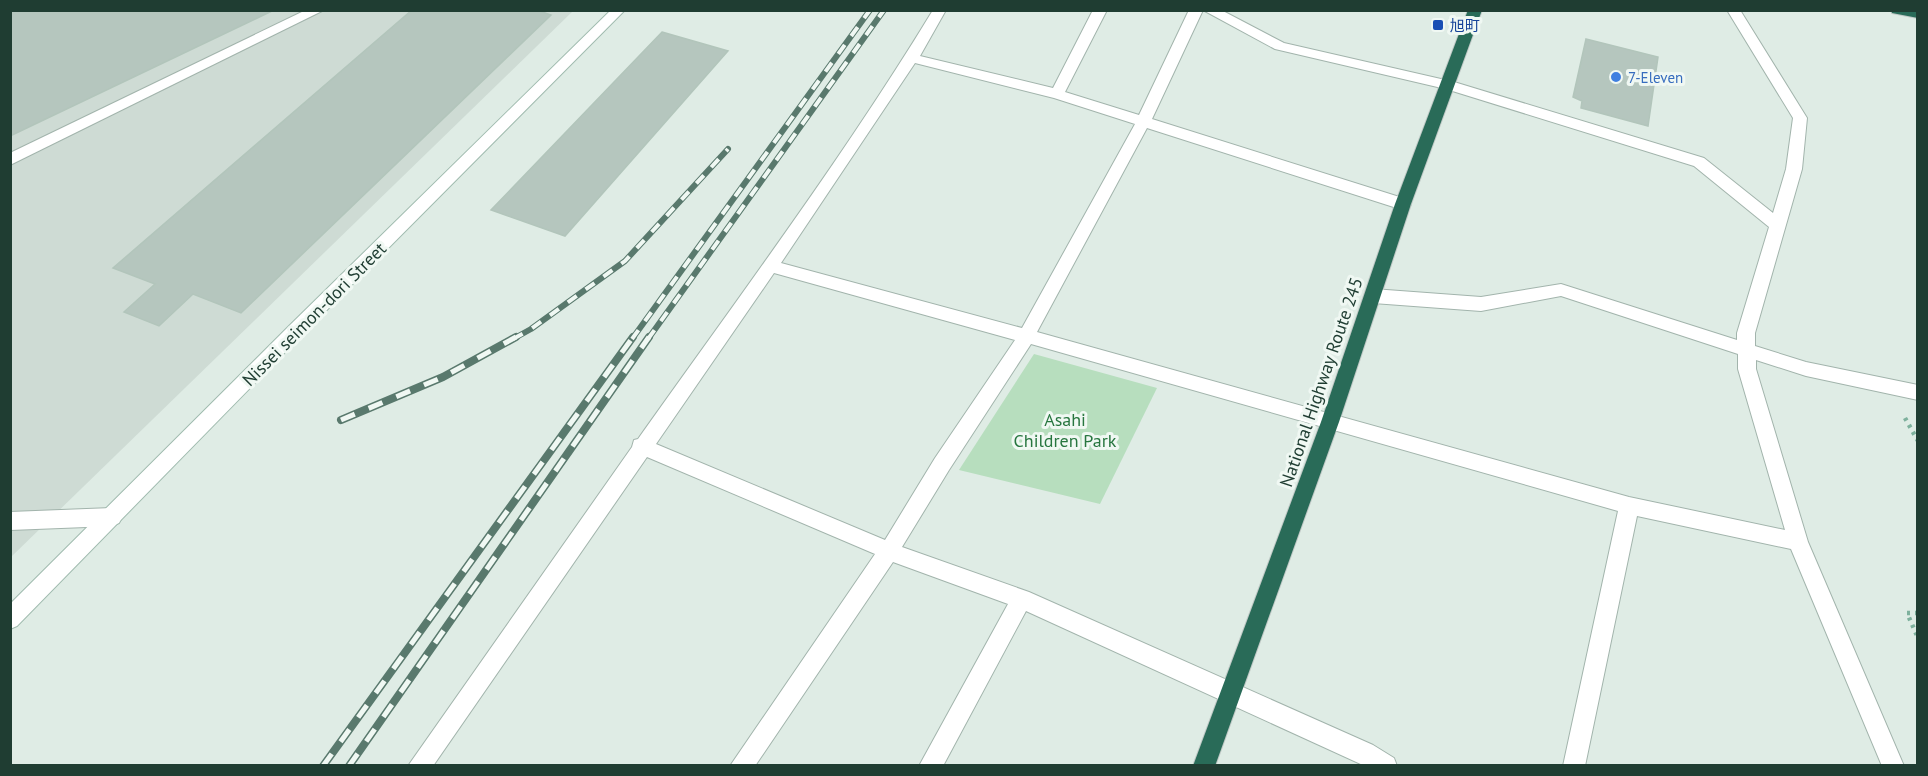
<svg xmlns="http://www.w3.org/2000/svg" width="1928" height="776" viewBox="0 0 1928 776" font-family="'PT Sans','Noto Sans JP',sans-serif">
<rect width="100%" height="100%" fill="#dfece5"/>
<path fill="#cedbd4" d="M 11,11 L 573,11 L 11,557 Z"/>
<path fill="#b7debe" d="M 1034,354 L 1157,388 L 1100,504 L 959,470 Z"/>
<g fill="#b5c6be" stroke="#b2c5bb" stroke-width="1.5">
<path d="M 10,10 L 274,10 L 10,136 Z"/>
<path d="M 412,10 L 537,10 L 551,15 L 241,313 L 193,294 L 159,326 L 124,312 L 155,284 L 113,268 Z"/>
<path d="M 662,32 L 728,51 L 565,236 L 491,210 Z"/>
<path d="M 1586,39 L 1658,57 L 1648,126 L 1581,108 L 1582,101 L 1573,97 Z"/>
</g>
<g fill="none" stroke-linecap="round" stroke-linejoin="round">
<g stroke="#a2b4ac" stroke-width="2">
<g id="lane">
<path d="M 306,10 L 324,10 L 10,165 L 10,153 Z"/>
<path d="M 112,508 L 119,511 L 122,517 L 119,523 L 112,526 L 10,530 L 10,512 Z"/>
</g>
</g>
<g stroke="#a2b4ac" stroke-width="2">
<path id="street" d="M 933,10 L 946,10 L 920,56 L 1053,88 L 1093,10 L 1107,10 L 1065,92 L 1139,115 L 1189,10 L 1203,10 L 1152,119 L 1409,200 L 1411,204 L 1409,208 L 1403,210 L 1147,128 L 1037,332 L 1629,497 L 1785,530 L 1738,369 L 1738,354 L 1561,296 L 1481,311 L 1373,303 L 1367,301 L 1365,296 L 1367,291 L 1373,289 L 1481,297 L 1561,284 L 1737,340 L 1737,333 L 1769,227 L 1694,166 L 1446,89 L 1275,49 L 1203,10 L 1221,10 L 1284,43 L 1454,82 L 1704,158 L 1773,213 L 1786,169 L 1793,118 L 1727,10 L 1740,10 L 1807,118 L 1802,169 L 1755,333 L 1755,346 L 1806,362 L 1918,385 L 1918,400 L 1806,376 L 1756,360 L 1756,369 L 1808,542 L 1904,766 L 1882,766 L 1791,549 L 1637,516 L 1585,766 L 1563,766 L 1618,511 L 1031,344 L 949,470 L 902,547 L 1029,592 L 1373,745 L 1394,758 L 1397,766 L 1365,766 L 1026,611 L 943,766 L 919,766 L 1008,604 L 893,562 L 755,766 L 730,766 L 875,554 L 647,457 L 433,766 L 408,766 L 632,447 L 634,440 L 638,439 C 738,298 843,158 933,10 ZM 915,63 L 1054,98 L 1135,124 L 1022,328 L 781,263 ZM 774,273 L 1015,340 L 935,458 L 885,540 L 656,444 Z"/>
</g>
<g stroke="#a0bbaf" stroke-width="2">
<path id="secondary" d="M 611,10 L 625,10 L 300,337 L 17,626 L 10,629 L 10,604 L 288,327 Z"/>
</g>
<g stroke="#c0c9c6" stroke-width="2">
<g id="highway">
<path d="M 1468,10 L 1482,10 L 1411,204 L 1339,422 L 1215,766 L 1193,766 L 1321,422 L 1395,204 Z"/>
<path d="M 1891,10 L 1918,10 L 1918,18 L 1892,13 Z"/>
</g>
</g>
<g stroke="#7eb19d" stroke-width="4.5" stroke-dasharray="3 5" stroke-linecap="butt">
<path d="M 1905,418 L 1918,441"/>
<path d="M 1918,613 L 1907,613 L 1918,638"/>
</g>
<use href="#lane" fill="#fff" fill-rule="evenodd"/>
<use href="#street" fill="#fff" fill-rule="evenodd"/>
<use href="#secondary" fill="#fff" fill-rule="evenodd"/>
<use href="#highway" fill="#296b58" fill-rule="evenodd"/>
<g stroke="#59796d" stroke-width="6">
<g id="rail-far1">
<path d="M 513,339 L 531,329 L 625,261 L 728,149"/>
<path d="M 632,339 L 870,10"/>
<path d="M 648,339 L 884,10"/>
</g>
</g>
<g stroke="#59796d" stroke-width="8">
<g id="rail">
<path d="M 341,420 L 443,377 L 516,337"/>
<path d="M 323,766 L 633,337"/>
<path d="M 349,766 L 649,337"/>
</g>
</g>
<use href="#rail-far1" stroke="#f0f8f3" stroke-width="4" stroke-dasharray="11" stroke-linecap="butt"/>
<use href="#rail" stroke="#f0f8f3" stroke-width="5" stroke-dasharray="15" stroke-linecap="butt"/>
</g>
<rect fill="#1a4fb4" stroke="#f0f8f3" stroke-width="2" x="1432" y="19" width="12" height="12" rx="3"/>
<circle fill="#3f7fe0" stroke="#f0f8f3" stroke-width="2" cx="1616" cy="77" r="6"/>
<g text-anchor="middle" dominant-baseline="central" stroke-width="6" stroke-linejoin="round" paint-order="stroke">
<g font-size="15" fill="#164399" stroke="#f0f8f3" text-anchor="start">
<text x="1450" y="25">旭町</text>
</g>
<g font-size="15" fill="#366cbe" stroke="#f0f8f3" text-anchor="start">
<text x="1628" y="77">7-Eleven</text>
</g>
<g font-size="18" fill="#1f3d32" stroke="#f0f8f3">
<text transform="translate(314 314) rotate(-45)">Nissei seimon-dori Street</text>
<text transform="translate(1321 382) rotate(-71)">National Highway Route 245</text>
</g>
<g font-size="18" fill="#27763f" stroke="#f0f8f3">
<text x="1065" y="419">Asahi<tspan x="1065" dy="21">Children Park</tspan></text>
</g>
</g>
<rect width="1928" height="776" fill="none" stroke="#1f3d32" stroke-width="24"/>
</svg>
